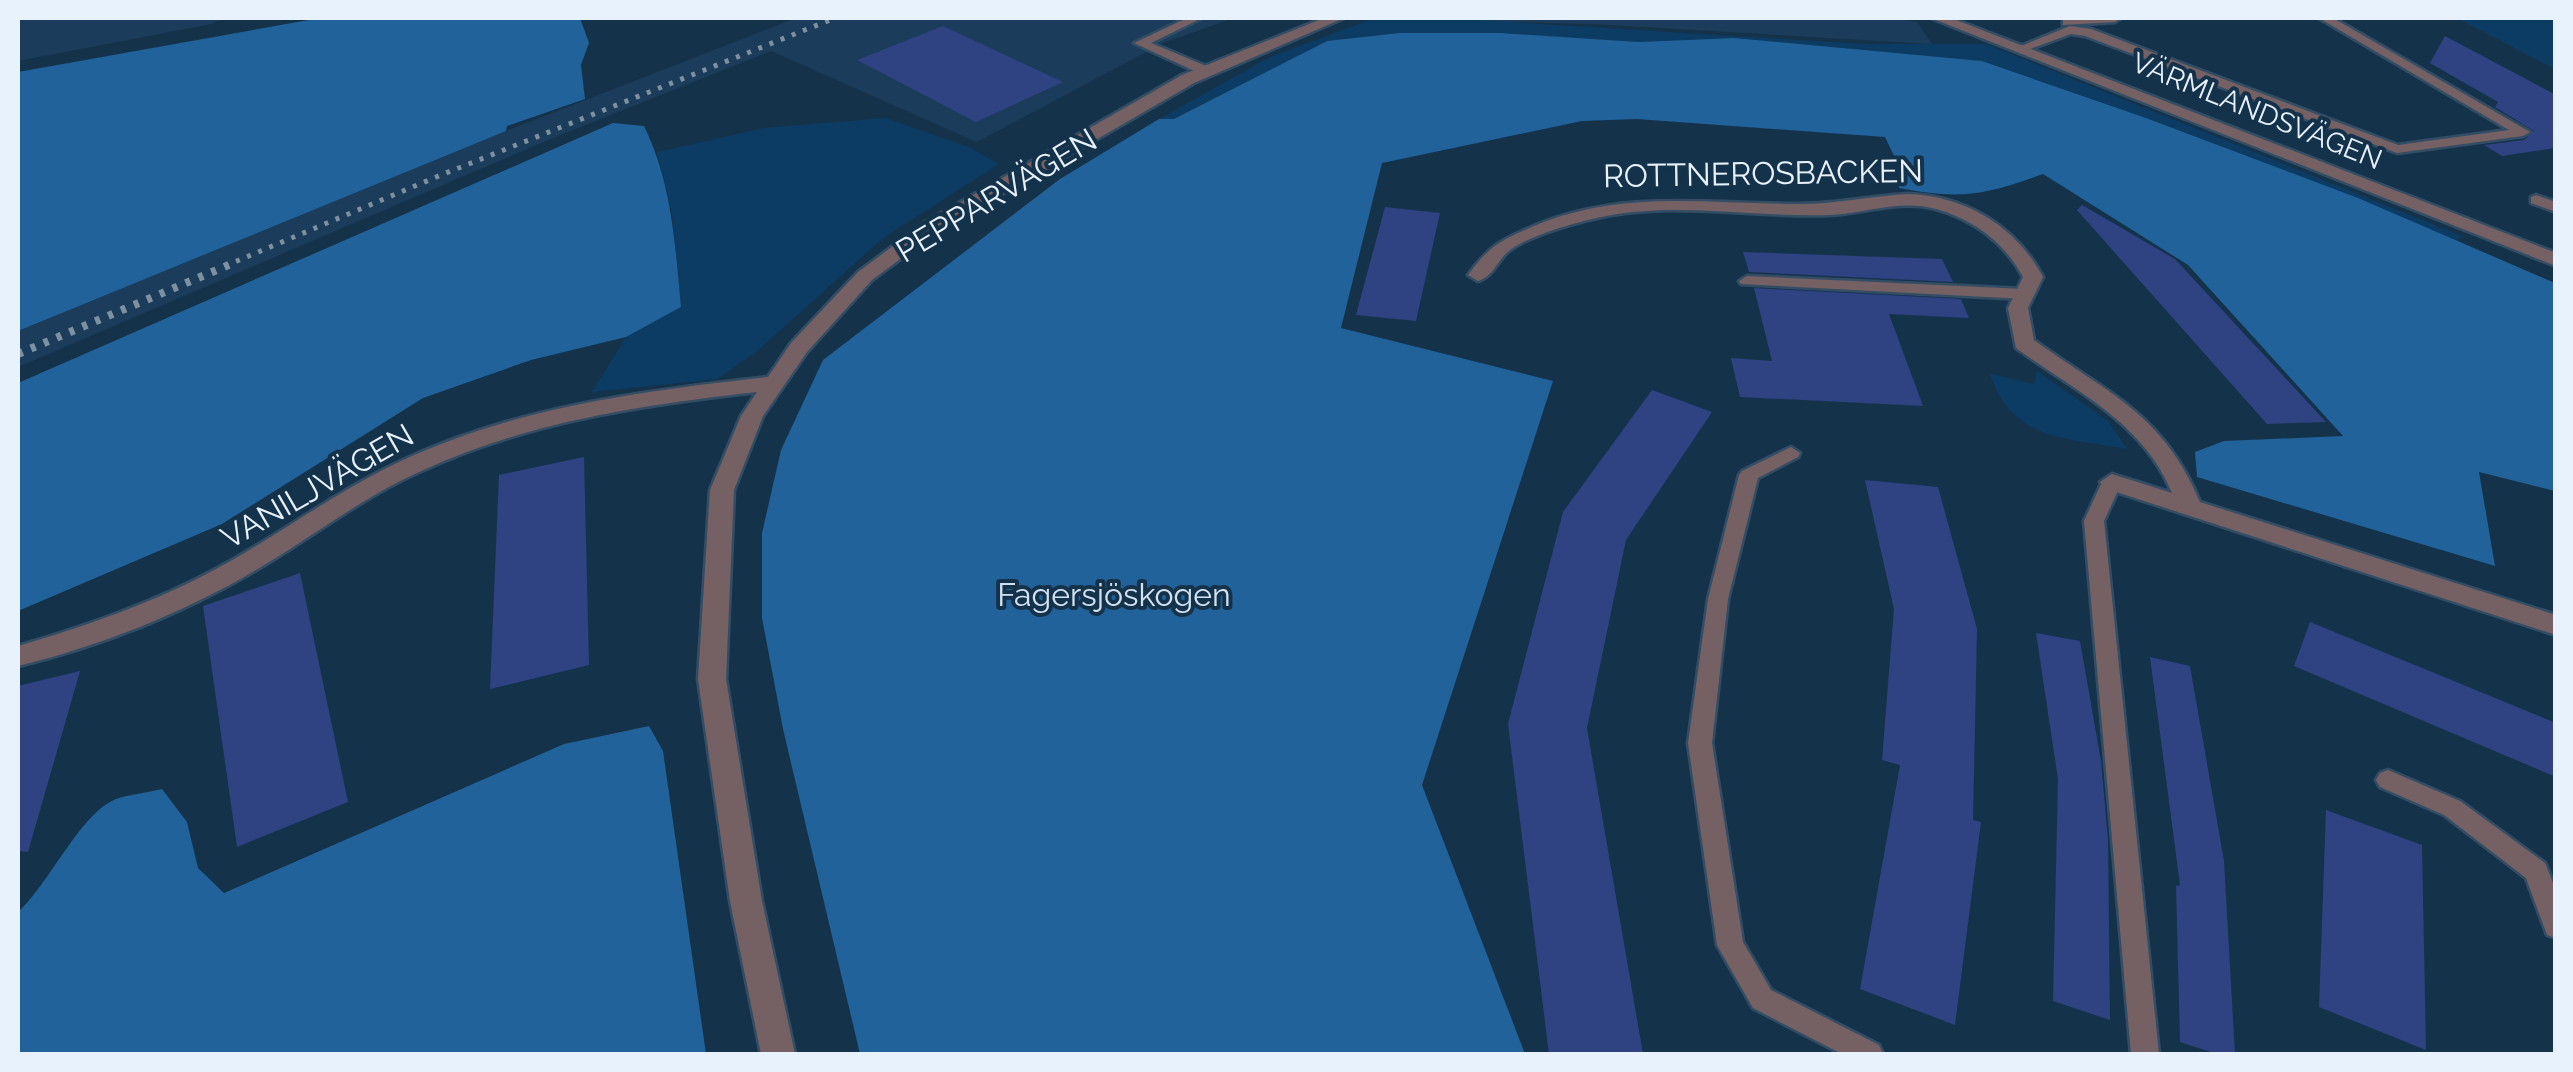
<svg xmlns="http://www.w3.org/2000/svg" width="2573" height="1072" viewBox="0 0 2573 1072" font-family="Raleway,sans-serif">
<rect width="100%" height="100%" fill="#15324b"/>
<g fill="#1b3d5b">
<path d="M 18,18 L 226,18 L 211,24 L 18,61 Z"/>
<path d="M 796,18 L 1234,18 L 1163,43 L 977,142 L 771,51 L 548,140 L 18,367 L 18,331 L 455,151 Z"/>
<path d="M 1456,18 L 1896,18 L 1917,22 L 1932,44 L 1593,24 L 1466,21 Z"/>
</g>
<g fill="#0c3c64">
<path d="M 1375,18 L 1445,18 L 1863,44 L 1986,44 L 2462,236 L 2457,241 L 2358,198 L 2146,118 L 1982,61 L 1734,38 L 1639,42 L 1501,33 L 1399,33 L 1327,41 L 1174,120 L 1159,119 L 1270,57 Z"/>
<path d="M 2456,18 L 2555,18 L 2555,69 Z"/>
<path d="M 886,118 L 971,148 L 999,164 L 883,238 L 755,353 L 717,379 L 592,392 L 626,337 L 681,307 L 672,214 L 657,152 L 764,128 Z"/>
<path d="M 2037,371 L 2108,421 L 2127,449 C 2067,438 2012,441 1990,374 L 2034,384 Z"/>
</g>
<g fill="#206299">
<path d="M 320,18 L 580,18 L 589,43 L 581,65 L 585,99 L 507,126 L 506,131 L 18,331 L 18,72 Z"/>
<path d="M 1399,33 L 1501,33 L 1639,42 L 1734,38 L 1982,61 L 2146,118 L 2358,198 L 2555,283 L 2555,491 L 2479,472 L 2495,566 L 2197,477 L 2195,452 L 2224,441 L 2343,436 L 2188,265 L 2043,174 C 1985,195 1962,200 1899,188 L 1897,162 L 1885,137 L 1637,119 L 1582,121 L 1382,163 L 1341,328 L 1553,381 L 1422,785 L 1525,1054 L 860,1054 L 783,729 L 762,618 L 762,533 L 781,450 L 823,360 L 1060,179 L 1159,119 L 1174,119 L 1327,41 Z"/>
<path d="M 613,123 L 644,126 C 672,183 675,244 681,307 L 626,337 L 531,360 L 423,398 L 222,524 L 18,611 L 18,383 Z"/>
<path d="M 649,726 L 663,751 L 706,1054 L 18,1054 L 18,912 C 48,886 81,812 116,799 C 130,794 147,793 162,789 L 187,822 L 198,868 L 224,893 L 564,744 Z"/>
</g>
<g fill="#2f4282">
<path d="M 943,26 L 1063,82 L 976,122 L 857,60 Z"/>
<path d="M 2445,36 L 2556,95 L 2556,148 L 2502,156 L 2484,145 L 2524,140 L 2534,131 L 2495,107 L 2498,102 L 2430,63 Z"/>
<path d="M 2082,205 L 2175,259 L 2326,422 L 2267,424 L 2077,210 Z"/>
<path d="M 1385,207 L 1440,213 L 1416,321 L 1356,315 Z"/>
<path d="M 1743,252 L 1942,259 L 1953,282 L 1749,272 Z"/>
<path d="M 1754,288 L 1961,299 L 1969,318 L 1889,314 L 1923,406 L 1740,397 L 1731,358 L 1772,361 Z"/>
<path d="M 1652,390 L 1712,412 L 1626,540 L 1587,728 L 1643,1054 L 1549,1054 L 1508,724 L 1563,512 Z"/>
<path d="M 584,457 L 589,665 L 490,689 L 499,475 Z"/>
<path d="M 1865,480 L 1938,487 L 1977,629 L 1973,820 L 1981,822 L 1955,1025 L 1860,989 L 1900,765 L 1882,760 L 1894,609 Z"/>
<path d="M 300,573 L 348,802 L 237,847 L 203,606 Z"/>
<path d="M 2310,622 L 2556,723 L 2556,777 L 2294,666 Z"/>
<path d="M 2036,633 L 2080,641 L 2101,761 L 2108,839 L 2110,1020 L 2053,1001 L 2058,779 Z"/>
<path d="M 2150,657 L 2190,666 L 2224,861 L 2235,1054 L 2217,1054 L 2180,1042 L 2176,886 L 2180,885 Z"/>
<path d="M 80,671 L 28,852 L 18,851 L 18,686 Z"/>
<path d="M 2326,810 L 2422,845 L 2426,1050 L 2319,1007 Z"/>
</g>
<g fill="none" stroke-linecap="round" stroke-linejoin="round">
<g stroke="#334d64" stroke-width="5">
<g id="service">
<path d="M 1187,18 L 1202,18 L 1151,43 L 1211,68 L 1211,74 L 1201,74 L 1134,43 Z"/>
<path d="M 2067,18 L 2121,18 L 2115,22 L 2063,25 L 2063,19 Z"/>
<path d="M 2319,18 L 2333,18 L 2530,132 L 2523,136 L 2397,153 L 2085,36 L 2071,34 L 2022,52 L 2016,48 L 2070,26 L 2091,29 L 2398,145 L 2509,130 Z"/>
<path d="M 2536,195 L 2556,202 L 2556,212 L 2531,203 L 2531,197 Z"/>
<path d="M 1747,276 L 2024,289 L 2032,294 L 2024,299 L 1741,284 L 1739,281 Z"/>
<path d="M 1791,447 L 1800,453 L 1798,457 L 1758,478 L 1728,599 L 1712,743 L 1743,942 L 1771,990 L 1879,1045 L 1883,1054 L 1842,1054 L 1753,1008 L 1717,945 L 1688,743 L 1708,599 L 1739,475 L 1742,471 Z"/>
<path d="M 2112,476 L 2122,482 L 2104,521 L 2159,1054 L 2131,1054 L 2084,521 L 2102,482 Z"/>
<path d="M 2388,770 L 2460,801 L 2545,863 L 2556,890 L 2556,938 L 2547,935 L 2526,878 L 2444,815 L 2380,787 L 2376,780 L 2380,773 Z"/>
</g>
</g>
<g stroke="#334d64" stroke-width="5">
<g id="minor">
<path d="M 1324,18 L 1344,18 L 1194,83 L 938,231 L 872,280 L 807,352 L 763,416 L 734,490 L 726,679 L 762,901 L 795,1054 L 761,1054 L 730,901 L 698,679 L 710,490 L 741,416 L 757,392 C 641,405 526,422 419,472 C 361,498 311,538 256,570 C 183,613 100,646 18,666 L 18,646 C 86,626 153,603 216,569 C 278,536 335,492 399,462 C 515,407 642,391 768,377 L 791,343 L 858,272 L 924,223 L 1182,75 Z"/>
<path d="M 1931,18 L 1951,18 L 2556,253 L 2556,266 Z"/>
<path d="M 1908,194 C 1965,196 2016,226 2043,277 L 2028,308 L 2034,340 C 2107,393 2163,413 2200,502 L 2556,615 L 2556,635 L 2104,488 L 2100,482 L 2112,474 L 2172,493 C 2143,422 2075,391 2016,348 L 2008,308 L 2023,277 C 2005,243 1973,219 1936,209 C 1900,199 1866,213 1830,215 C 1750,218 1667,199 1588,220 C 1564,226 1530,236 1510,250 C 1498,259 1493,277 1478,281 L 1468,275 C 1490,245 1501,240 1534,226 C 1622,189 1708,204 1800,204 C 1837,204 1871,196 1908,194 Z"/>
</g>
</g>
<use href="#service" fill="#756164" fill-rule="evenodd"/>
<use href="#minor" fill="#756164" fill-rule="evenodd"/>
<path stroke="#7d91a2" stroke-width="5" stroke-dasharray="4 8" stroke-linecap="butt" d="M 225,266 L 441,175 L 835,18"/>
<path stroke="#7d91a2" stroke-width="8" stroke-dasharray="5 9" stroke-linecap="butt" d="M 18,354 L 231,264"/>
</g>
<g text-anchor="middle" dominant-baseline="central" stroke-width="8" stroke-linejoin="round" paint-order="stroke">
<g font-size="28" fill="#e8f2fc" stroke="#15324b">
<text transform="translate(2257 111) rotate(22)">VÄRMLANDSVÄGEN</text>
</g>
<g font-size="32" fill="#e8f2fc" stroke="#15324b">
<text transform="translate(1763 173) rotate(-1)">ROTTNEROSBACKEN</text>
<text transform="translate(996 195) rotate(-31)">PEPPARVÄGEN</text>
<text transform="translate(317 486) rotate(-30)">VANILJVÄGEN</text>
</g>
<g font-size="32" fill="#d1e1f1" stroke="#15324b">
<text x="1114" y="594">Fagersjöskogen</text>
</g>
</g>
<rect width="2573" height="1072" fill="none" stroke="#e8f2fc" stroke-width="40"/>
</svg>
